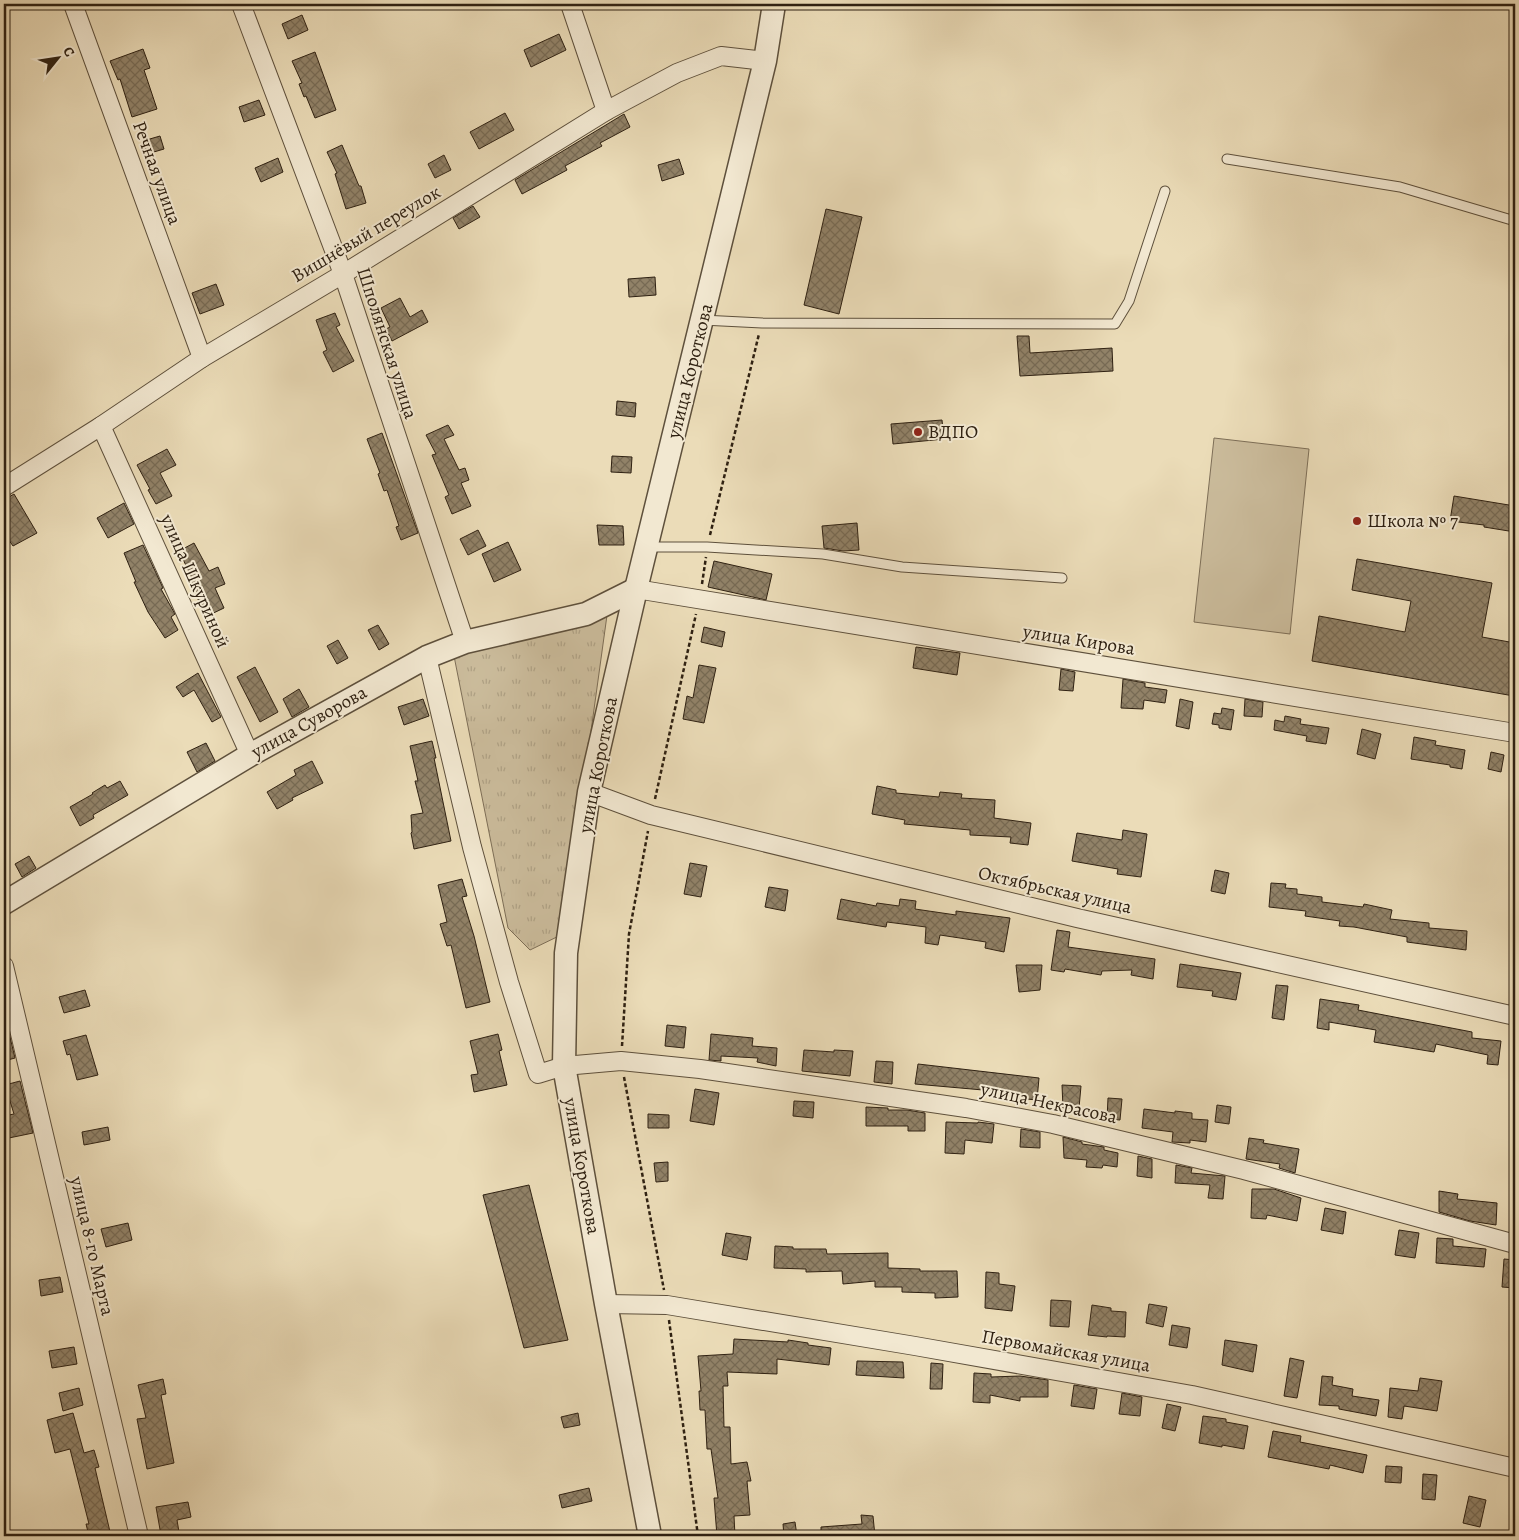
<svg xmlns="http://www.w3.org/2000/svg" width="1519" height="1540" viewBox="0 0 1519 1540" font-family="Alegreya,serif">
<defs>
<pattern id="grass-tufts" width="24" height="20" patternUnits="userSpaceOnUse" patternTransform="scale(1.25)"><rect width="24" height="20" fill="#cbbc9c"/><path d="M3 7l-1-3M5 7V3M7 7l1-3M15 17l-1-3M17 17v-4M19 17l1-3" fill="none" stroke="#afa185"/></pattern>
<pattern id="building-cross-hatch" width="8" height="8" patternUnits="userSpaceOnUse" patternTransform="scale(1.25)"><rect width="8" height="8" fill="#918268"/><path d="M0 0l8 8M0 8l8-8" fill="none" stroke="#776a54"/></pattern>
</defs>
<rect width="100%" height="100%" fill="#ebdcb8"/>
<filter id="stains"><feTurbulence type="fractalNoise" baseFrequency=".004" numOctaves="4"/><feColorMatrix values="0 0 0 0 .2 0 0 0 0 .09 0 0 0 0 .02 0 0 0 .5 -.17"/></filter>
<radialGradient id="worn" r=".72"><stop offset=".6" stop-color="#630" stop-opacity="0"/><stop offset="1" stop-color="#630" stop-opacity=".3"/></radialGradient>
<path fill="url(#grass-tufts)" stroke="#7d6e57" d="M 608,608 L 563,934 L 530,950 L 508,928 L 454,656 Z"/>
<path fill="#cbbc9c" stroke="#7d6e57" d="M 1214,438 L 1309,449 L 1290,634 L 1194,622 Z"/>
<g fill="url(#building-cross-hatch)" stroke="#2f2112">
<path d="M 302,15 L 308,30 L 288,39 L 282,24 Z"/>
<path d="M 559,34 L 566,50 L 531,67 L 524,50 Z"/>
<path d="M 143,49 L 150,68 L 144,70 L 157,109 L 132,117 L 120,79 L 118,80 L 110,61 Z"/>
<path d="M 315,52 L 336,110 L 315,118 L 306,96 L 304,97 L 299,84 L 302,83 L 292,61 Z"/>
<path d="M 259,100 L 265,115 L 244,122 L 239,107 Z"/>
<path d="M 505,113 L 514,130 L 479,149 L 470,132 Z"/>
<path d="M 624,114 L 630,127 L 600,143 L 602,146 L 565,166 L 567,170 L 522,194 L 515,180 Z"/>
<path d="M 160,136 L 164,149 L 147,154 L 143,141 Z"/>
<path d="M 342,145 L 359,186 L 361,186 L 366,203 L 346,209 L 335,174 L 337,173 L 327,152 Z"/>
<path d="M 444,155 L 451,170 L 435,178 L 428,164 Z"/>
<path d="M 278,158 L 283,172 L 261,182 L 255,168 Z"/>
<path d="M 679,159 L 684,174 L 662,181 L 658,165 Z"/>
<path d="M 473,206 L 480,217 L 459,229 L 453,218 Z"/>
<path d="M 826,209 L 862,217 L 839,314 L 804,305 Z"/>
<path d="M 655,277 L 656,295 L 629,297 L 628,279 Z"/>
<path d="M 216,284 L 224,305 L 200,314 L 192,293 Z"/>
<path d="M 400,298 L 410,317 L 422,310 L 428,322 L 392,341 L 386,329 L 390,327 L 381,308 Z"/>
<path d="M 335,313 L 340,325 L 336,327 L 354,361 L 333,372 L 323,352 L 327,350 L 316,320 Z"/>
<path d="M 1017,336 L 1029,336 L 1030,353 L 1112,348 L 1113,371 L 1020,376 Z"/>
<path d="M 617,401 L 636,403 L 635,417 L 616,415 Z"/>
<path d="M 942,420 L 944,439 L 893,444 L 891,424 Z"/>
<path d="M 448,425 L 454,435 L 444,439 L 459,470 L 465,468 L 469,480 L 461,483 L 471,506 L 452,514 L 445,497 L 449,495 L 432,455 L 436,454 L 426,435 Z"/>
<path d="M 382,433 L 418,533 L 401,540 L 396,527 L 399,526 L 387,490 L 384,491 L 378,474 L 380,473 L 367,439 Z"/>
<path d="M 167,449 L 176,465 L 160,473 L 172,496 L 156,504 L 148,490 L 150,489 L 137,465 Z"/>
<path d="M 612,456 L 632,457 L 631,473 L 611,472 Z"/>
<path d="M 14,494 L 37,533 L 13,546 L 4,533 L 4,500 Z"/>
<path d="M 1454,496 L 1515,506 L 1515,532 L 1484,527 L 1484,525 L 1450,521 Z"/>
<path d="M 124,503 L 134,524 L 108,538 L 97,518 Z"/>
<path d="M 857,523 L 859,550 L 843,551 L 824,548 L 822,526 Z"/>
<path d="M 597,525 L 623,526 L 624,545 L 599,545 Z"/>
<path d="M 478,530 L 486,546 L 468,555 L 460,539 Z"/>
<path d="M 508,542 L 521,570 L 494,582 L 482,554 Z"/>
<path d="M 194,543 L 209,571 L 218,567 L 225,584 L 215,588 L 224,608 L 205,617 L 190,579 L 192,578 L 179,551 Z"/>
<path d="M 143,545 L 163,588 L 161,589 L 175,614 L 171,617 L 178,630 L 165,638 L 148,612 L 134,582 L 136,582 L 124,553 Z"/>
<path d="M 1357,559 L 1492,583 L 1482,637 L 1515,643 L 1514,696 L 1312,661 L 1319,616 L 1405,632 L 1411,601 L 1352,590 Z"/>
<path d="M 714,561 L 772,574 L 766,600 L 708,587 Z"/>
<path d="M 378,625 L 389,644 L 379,650 L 368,630 Z"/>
<path d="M 704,627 L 725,632 L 722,647 L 701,642 Z"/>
<path d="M 338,640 L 348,658 L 337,664 L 327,646 Z"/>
<path d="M 916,647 L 960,653 L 957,675 L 913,668 Z"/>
<path d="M 699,665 L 716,668 L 704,723 L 683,719 L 687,696 L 693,698 Z"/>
<path d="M 255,667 L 278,712 L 260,722 L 237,677 Z"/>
<path d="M 1061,669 L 1075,672 L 1073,691 L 1059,690 Z"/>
<path d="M 198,673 L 221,717 L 212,722 L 194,690 L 183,697 L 176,687 Z"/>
<path d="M 1123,679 L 1145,683 L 1145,687 L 1167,690 L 1165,703 L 1144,700 L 1143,709 L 1121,708 Z"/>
<path d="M 299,689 L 309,707 L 292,717 L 283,699 Z"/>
<path d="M 423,699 L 429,716 L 404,725 L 398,707 Z"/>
<path d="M 1180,699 L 1193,702 L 1189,729 L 1176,726 Z"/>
<path d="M 1245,699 L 1263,702 L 1262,717 L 1244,716 Z"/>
<path d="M 1222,708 L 1234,710 L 1231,730 L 1219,728 L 1219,725 L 1212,724 L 1214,713 L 1221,714 Z"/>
<path d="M 1285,716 L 1301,719 L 1300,724 L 1329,728 L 1326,744 L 1306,741 L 1307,736 L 1274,730 L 1275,720 L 1284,722 Z"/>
<path d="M 1362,729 L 1381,734 L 1375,759 L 1357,754 Z"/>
<path d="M 1414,737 L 1436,741 L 1435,745 L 1465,750 L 1462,769 L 1450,767 L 1450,765 L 1411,759 Z"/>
<path d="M 432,741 L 436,758 L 434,758 L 451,841 L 414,849 L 411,833 L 412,832 L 411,815 L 423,813 L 415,781 L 418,781 L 410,746 Z"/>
<path d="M 206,743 L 215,761 L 197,772 L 187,752 Z"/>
<path d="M 1491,752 L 1504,755 L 1501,772 L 1488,769 Z"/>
<path d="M 312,761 L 323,783 L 292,798 L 293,800 L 277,809 L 267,792 L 296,775 L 294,770 Z"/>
<path d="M 120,781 L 128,795 L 93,815 L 94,818 L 80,826 L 70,807 L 93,794 L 92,793 L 105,785 L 107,788 Z"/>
<path d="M 877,786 L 896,790 L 896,793 L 939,797 L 940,792 L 962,794 L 961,798 L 995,800 L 994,818 L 1031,823 L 1028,845 L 1010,843 L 1011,837 L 970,835 L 970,830 L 904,824 L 905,820 L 872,814 Z"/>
<path d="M 1123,830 L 1147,834 L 1141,877 L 1117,874 L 1118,869 L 1072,861 L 1077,833 L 1122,840 Z"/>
<path d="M 29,856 L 36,868 L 22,877 L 15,864 Z"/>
<path d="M 690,863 L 707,866 L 701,897 L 684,894 Z"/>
<path d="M 1215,870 L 1229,873 L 1225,894 L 1211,891 Z"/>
<path d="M 462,879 L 467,896 L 462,897 L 474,936 L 490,1002 L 466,1008 L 451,945 L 447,946 L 440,924 L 447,922 L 438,885 Z"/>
<path d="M 1271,883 L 1286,884 L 1285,888 L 1297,889 L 1297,894 L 1322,897 L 1322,902 L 1363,907 L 1364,904 L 1392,910 L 1390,919 L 1429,923 L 1429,928 L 1467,931 L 1466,950 L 1407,942 L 1407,937 L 1354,927 L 1339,926 L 1340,921 L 1305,916 L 1306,911 L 1269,907 Z"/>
<path d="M 769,887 L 788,890 L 785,911 L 765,907 Z"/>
<path d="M 841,899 L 876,906 L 877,903 L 899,906 L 900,899 L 916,901 L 915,909 L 956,915 L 956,911 L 1010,918 L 1004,952 L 985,948 L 986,942 L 940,935 L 938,945 L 925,943 L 926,927 L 887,922 L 886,927 L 837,919 Z"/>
<path d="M 1057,930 L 1070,932 L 1068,947 L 1155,959 L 1153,979 L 1131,975 L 1132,970 L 1102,971 L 1101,975 L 1065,969 L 1064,972 L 1051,970 Z"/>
<path d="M 1180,964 L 1241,973 L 1236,1000 L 1212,996 L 1213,991 L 1177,987 Z"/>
<path d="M 1016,965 L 1042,965 L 1040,990 L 1019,992 Z"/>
<path d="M 1276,985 L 1288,986 L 1284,1020 L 1272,1018 Z"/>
<path d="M 85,990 L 90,1006 L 64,1013 L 59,997 Z"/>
<path d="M 1320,999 L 1359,1005 L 1358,1010 L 1472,1032 L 1472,1038 L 1501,1041 L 1498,1065 L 1487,1064 L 1488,1055 L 1436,1044 L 1434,1052 L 1374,1042 L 1376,1030 L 1329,1022 L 1329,1030 L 1317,1028 Z"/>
<path d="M 4,1012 L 15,1058 L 4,1061 Z"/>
<path d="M 667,1025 L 686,1027 L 684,1048 L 665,1046 Z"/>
<path d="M 498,1034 L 502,1050 L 499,1051 L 507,1085 L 474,1092 L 471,1075 L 478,1074 L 470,1041 Z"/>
<path d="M 711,1034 L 753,1038 L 752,1046 L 777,1048 L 776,1066 L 757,1062 L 758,1058 L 721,1056 L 721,1061 L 709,1060 Z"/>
<path d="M 86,1035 L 98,1075 L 77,1080 L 70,1054 L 67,1055 L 63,1041 Z"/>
<path d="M 804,1050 L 834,1052 L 834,1050 L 853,1051 L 850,1076 L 802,1071 Z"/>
<path d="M 876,1061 L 893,1062 L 892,1084 L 874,1082 Z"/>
<path d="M 918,1064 L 1039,1078 L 1037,1100 L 1016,1098 L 1017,1093 L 915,1084 Z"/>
<path d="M 20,1081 L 33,1133 L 4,1139 L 4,1116 L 14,1114 L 5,1085 Z"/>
<path d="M 1062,1085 L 1081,1086 L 1079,1108 L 1063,1108 Z"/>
<path d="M 695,1089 L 719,1093 L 714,1125 L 690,1121 Z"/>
<path d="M 1108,1098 L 1122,1099 L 1120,1120 L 1107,1119 Z"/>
<path d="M 794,1101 L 814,1102 L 813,1118 L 793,1116 Z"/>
<path d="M 1217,1105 L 1231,1107 L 1229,1124 L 1215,1122 Z"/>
<path d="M 866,1107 L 888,1108 L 888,1110 L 907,1110 L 925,1113 L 925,1131 L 908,1131 L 908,1126 L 866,1126 Z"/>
<path d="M 1144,1109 L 1175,1113 L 1175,1111 L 1192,1113 L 1192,1119 L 1208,1120 L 1206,1142 L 1190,1140 L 1190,1143 L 1172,1142 L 1173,1132 L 1142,1128 Z"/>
<path d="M 648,1114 L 669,1115 L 669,1128 L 648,1128 Z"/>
<path d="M 946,1122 L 978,1123 L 978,1122 L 994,1124 L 992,1143 L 965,1140 L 964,1154 L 945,1153 Z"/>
<path d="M 108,1127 L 110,1140 L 84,1145 L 82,1132 Z"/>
<path d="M 1021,1129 L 1040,1132 L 1040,1148 L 1020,1147 Z"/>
<path d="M 1063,1137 L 1082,1142 L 1082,1144 L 1104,1147 L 1104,1150 L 1118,1153 L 1117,1167 L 1103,1165 L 1102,1168 L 1086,1167 L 1087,1160 L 1064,1158 Z"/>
<path d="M 1249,1138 L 1264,1140 L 1263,1143 L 1299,1149 L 1295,1173 L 1279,1168 L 1280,1164 L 1246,1159 Z"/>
<path d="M 1138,1156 L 1152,1159 L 1152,1178 L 1137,1176 Z"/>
<path d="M 668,1162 L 668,1181 L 656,1182 L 654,1163 Z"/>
<path d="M 1176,1165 L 1192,1168 L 1191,1173 L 1225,1176 L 1223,1199 L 1208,1198 L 1210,1185 L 1175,1183 Z"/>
<path d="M 529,1185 L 568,1340 L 524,1348 L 483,1195 Z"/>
<path d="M 1252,1189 L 1274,1189 L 1301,1198 L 1297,1221 L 1267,1215 L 1266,1219 L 1251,1218 Z"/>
<path d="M 1439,1191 L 1458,1194 L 1457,1199 L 1497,1203 L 1496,1225 L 1470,1221 L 1439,1212 Z"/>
<path d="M 1325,1208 L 1346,1212 L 1343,1234 L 1321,1230 Z"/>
<path d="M 128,1223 L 132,1240 L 106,1247 L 101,1229 Z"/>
<path d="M 1399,1230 L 1419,1233 L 1415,1258 L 1395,1255 Z"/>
<path d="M 726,1233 L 751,1237 L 747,1260 L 722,1255 Z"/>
<path d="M 1437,1238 L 1453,1239 L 1453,1246 L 1486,1249 L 1484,1267 L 1436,1263 Z"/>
<path d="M 775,1246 L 793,1247 L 793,1249 L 826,1249 L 827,1254 L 888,1253 L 888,1268 L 920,1269 L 920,1271 L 957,1271 L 958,1297 L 935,1298 L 935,1293 L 902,1292 L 902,1287 L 875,1287 L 875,1281 L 843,1284 L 842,1271 L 806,1272 L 806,1269 L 774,1268 Z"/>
<path d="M 1504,1259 L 1515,1260 L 1515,1288 L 1502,1287 Z"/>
<path d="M 986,1272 L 999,1273 L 999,1284 L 1015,1286 L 1012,1311 L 985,1308 Z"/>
<path d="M 60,1277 L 63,1292 L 41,1296 L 39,1280 Z"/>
<path d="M 1051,1300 L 1071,1301 L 1069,1327 L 1050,1326 Z"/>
<path d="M 1149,1304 L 1167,1307 L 1163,1327 L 1146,1323 Z"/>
<path d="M 1092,1305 L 1111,1308 L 1111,1311 L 1126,1312 L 1125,1337 L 1107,1336 L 1107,1337 L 1088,1335 Z"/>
<path d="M 1172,1325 L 1190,1328 L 1187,1348 L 1169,1345 Z"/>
<path d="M 734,1339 L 788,1342 L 788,1340 L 808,1343 L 808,1345 L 831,1348 L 829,1365 L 777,1359 L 777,1374 L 727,1372 L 728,1386 L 723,1386 L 724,1427 L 730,1427 L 731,1464 L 747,1462 L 751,1481 L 747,1481 L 750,1515 L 734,1516 L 735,1536 L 717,1536 L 714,1498 L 718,1498 L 711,1449 L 707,1449 L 705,1410 L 700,1410 L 699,1391 L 701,1391 L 698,1356 L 733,1354 Z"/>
<path d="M 1225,1340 L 1257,1345 L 1253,1372 L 1222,1365 Z"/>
<path d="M 74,1347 L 77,1364 L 52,1368 L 49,1351 Z"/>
<path d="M 1290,1358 L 1304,1361 L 1297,1398 L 1284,1396 Z"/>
<path d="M 857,1361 L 903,1362 L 904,1378 L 856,1375 Z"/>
<path d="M 931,1363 L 943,1364 L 942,1389 L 930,1389 Z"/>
<path d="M 974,1373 L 991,1374 L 991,1377 L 1020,1376 L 1048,1380 L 1048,1397 L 1020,1397 L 1020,1401 L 990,1395 L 990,1403 L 973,1402 Z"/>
<path d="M 1322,1376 L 1333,1377 L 1332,1385 L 1353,1389 L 1352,1396 L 1379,1400 L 1376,1416 L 1339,1409 L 1339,1406 L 1319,1405 Z"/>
<path d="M 1420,1378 L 1442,1381 L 1437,1411 L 1404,1406 L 1402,1419 L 1388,1417 L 1390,1388 L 1418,1391 Z"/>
<path d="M 163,1379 L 166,1394 L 161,1395 L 174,1463 L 147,1469 L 137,1419 L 146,1418 L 138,1385 Z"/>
<path d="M 1074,1385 L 1097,1389 L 1094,1409 L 1071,1406 Z"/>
<path d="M 79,1388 L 83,1405 L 63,1411 L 59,1393 Z"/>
<path d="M 1122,1393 L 1142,1397 L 1140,1416 L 1119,1414 Z"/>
<path d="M 1167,1404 L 1181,1407 L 1175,1431 L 1162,1428 Z"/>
<path d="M 73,1413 L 84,1453 L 94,1450 L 99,1467 L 95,1468 L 111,1536 L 89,1536 L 86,1524 L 89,1524 L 70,1449 L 55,1453 L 47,1420 Z"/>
<path d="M 578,1413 L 580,1425 L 564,1428 L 561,1417 Z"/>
<path d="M 1203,1416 L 1226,1419 L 1226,1422 L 1248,1426 L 1244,1449 L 1222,1445 L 1222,1447 L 1199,1443 Z"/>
<path d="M 1273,1431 L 1301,1436 L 1300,1442 L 1367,1455 L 1363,1473 L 1330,1465 L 1329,1469 L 1268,1457 Z"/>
<path d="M 1386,1466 L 1402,1467 L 1401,1483 L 1385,1482 Z"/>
<path d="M 1423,1474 L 1437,1475 L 1435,1500 L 1422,1499 Z"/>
<path d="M 589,1488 L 592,1501 L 562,1508 L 559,1495 Z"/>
<path d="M 1469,1496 L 1486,1500 L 1480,1527 L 1463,1523 Z"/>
<path d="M 188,1502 L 191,1517 L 177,1520 L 179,1532 L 161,1535 L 156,1507 Z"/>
<path d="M 861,1515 L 873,1516 L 875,1536 L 821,1536 L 821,1527 L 862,1524 Z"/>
<path d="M 795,1522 L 797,1536 L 784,1536 L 783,1524 Z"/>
</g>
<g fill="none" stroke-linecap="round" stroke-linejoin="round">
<g stroke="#5e503c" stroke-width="11">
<g id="service">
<path d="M 1227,159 L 1400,187 L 1515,221"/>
<path d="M 702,320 L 762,323 L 1115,324 L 1129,301 L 1165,191"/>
<path d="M 647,547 L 707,547 L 823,554 L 902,567 L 1062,578"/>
</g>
</g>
<g stroke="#5e503c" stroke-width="20">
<g id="minor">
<path d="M 73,4 L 202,358"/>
<path d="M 241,4 L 343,274 L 465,642"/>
<path d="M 570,4 L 606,111"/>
<path d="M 101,426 L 250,755"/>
<path d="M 4,487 L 101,426 L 202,358 L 343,274 L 606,111 L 677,73 L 721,56 L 765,61"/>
<path d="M 636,589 L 1515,733"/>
<path d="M 427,657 L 472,847 L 509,982 L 538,1074 L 564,1066 L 621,1061 L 700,1069 L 966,1108 L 1053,1124 L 1244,1170 L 1515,1244"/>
<path d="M 589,792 L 651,815 L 1077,918 L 1515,1016"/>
<path d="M 4,966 L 139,1536"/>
<path d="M 606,1304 L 667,1305 L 915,1346 L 1192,1395 L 1515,1468"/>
</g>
</g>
<g stroke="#5e503c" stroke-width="25">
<g id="tertiary">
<path d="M 4,903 L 250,755 L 427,657 L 465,642 L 586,614 L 636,589"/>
<path d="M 650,1536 L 606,1304 L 564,1066 L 566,953 L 589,792 L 636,589 L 765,61 L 774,4"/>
</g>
</g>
<g stroke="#2f2112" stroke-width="2.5" stroke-dasharray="4 2.5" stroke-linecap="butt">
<path d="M 710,535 L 759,334"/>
<path d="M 702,584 L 706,557"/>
<path d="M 655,799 L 696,614"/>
<path d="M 622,1046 L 629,934 L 648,831"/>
<path d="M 624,1077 L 664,1290"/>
<path d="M 669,1320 L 698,1536"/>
</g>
<use href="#service" stroke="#f2e8d1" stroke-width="9"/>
<use href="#minor" stroke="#f2e8d1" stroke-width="18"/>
<use href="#tertiary" stroke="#f2e8d1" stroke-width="22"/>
</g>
<g fill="#8f2418" stroke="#f2e8d1" stroke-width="2">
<circle cx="918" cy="432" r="5"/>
<circle cx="1357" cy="521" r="5"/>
</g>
<g text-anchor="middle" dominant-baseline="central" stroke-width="4" stroke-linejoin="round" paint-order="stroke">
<g font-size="19" fill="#2f2112" stroke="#f2e8d1">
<text transform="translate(157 173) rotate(70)">Речная улица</text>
<text transform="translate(366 234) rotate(-31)">Вишнёвый переулок</text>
<text transform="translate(387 343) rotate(72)">Шполянская улица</text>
<text transform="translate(690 371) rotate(-76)">улица Короткова</text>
<text transform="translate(195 581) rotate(66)">улица Шкуриной</text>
<text transform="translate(1079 640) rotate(9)">улица Кирова</text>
<text transform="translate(309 722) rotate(-29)">улица Суворова</text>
<text transform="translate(598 765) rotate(-79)">улица Короткова</text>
<text transform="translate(1055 890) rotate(13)">Октябрьская улица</text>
<text transform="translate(1049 1103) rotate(12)">улица Некрасова</text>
<text transform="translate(582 1166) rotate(80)">улица Короткова</text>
<text transform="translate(92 1246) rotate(77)">улица 8-го Марта</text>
<text transform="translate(1066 1351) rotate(10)">Первомайская улица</text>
</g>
<g font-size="19" fill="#2f2112" stroke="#f2e8d1" text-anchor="start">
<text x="928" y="432">ВДПО</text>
<text x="1367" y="521">Школа № 7</text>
</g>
</g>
<rect width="1519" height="1540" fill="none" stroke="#ebdcb8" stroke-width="20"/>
<rect x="5" y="5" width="1509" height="1530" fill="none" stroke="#2f2112" stroke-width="2.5"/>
<rect x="10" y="10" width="1499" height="1520" fill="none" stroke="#2f2112"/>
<g transform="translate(58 58) rotate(60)" stroke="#f2e8d1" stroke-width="4" paint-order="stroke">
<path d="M0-4L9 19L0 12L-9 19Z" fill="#2f2112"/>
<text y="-8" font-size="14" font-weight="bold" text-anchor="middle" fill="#2f2112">С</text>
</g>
<rect width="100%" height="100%" filter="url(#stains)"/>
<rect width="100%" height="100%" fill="url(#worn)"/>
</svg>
